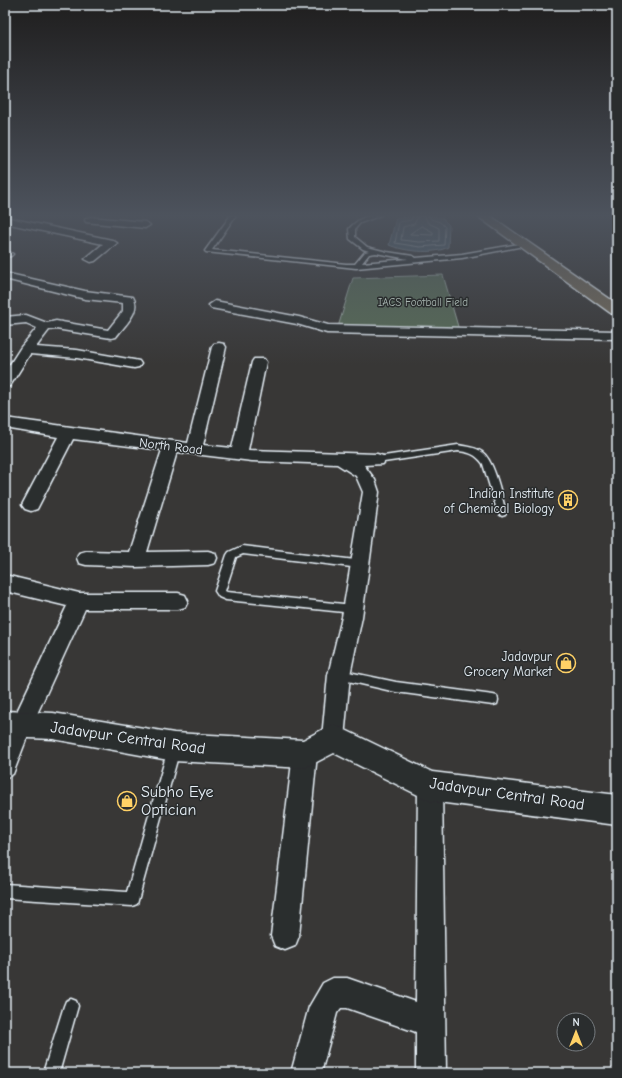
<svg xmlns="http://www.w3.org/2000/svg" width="622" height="1078" viewBox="0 0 622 1078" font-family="'Comic Neue',sans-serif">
<rect width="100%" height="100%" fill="#383736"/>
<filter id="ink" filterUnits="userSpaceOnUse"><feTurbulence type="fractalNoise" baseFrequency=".025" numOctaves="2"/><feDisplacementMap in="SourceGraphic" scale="8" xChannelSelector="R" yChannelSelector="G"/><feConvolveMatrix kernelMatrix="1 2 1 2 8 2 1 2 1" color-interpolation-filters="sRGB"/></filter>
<g filter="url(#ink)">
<path fill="#586c57" stroke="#a0aea8" d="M 443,275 L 459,330 L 338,327 L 353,278 Z"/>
<path fill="#506574" stroke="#8d9da9" d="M 431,216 L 442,218 L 449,225 L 448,247 C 434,255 403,251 389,245 L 396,218 Z"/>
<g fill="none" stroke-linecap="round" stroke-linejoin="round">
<g stroke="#abb9c3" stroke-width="1">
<path d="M 414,215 L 411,220 L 399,222 L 395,243 L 420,247 L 444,245 L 445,227 L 440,222 L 431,219 L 429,215"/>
<path d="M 419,215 L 414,224 L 403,227 L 401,240 L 419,242 L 439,241 L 439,228 L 428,223 L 424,215"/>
<path d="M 422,226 L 433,232 L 433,235 L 410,234 Z"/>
</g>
<g stroke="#e8f1f8" stroke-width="3">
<g id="lane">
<path d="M 231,215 L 236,215 L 212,250 L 346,264 L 355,264 L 365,252 L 369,251 L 363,249 L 350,239 L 349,229 C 356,220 369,213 381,215 L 360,223 L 355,229 L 355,237 L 367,247 L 387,252 L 413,256 L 416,258 L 462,254 L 525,243 L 528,245 L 462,258 L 356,268 L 206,252 L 205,251 ZM 376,253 L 408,259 L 362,263 L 369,254 Z"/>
<path d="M 458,445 C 467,447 475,447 482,452 C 495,461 502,498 506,513 L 505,515 L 502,516 L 498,513 L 483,464 C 476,454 469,452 458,451 L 377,463 L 373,460 L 377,457 Z"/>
<path d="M 242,546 L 363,561 L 365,564 L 363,567 L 360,568 L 243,554 L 236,557 L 225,591 L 227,592 L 353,605 L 356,606 L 358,609 L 356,612 L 353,613 L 226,600 L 219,597 L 215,591 L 227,555 L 229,552 Z"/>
<path d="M 339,670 L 396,682 L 493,695 L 497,696 L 498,700 L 497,704 L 493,705 L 396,692 L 335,678 L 334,675 L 335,672 Z"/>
<path d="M 174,743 L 178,745 L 180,749 L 137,904 L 132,906 L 5,898 L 5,884 L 127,892 L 168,749 L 170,745 Z"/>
<path d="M 71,999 L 76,1001 L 78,1006 L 59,1073 L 43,1073 L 64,1006 L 66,1001 Z"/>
</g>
</g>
<g stroke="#e8f1f8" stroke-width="3">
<g id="street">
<path d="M 5,217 L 112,240 L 117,243 L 95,261 L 91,262 L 85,259 L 103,244 L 5,223 Z"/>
<path d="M 90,217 L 145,222 L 150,225 L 145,228 L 86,222 L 85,220 L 86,218 Z"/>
<path d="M 5,250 L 13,254 L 11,256 L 5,257 Z"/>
<path d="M 5,273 L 85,291 L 133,297 C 142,311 123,327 116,337 L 111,338 L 56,329 L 49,330 L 36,347 L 77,350 L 134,360 L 139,361 L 141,364 L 139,367 L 134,368 L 77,358 L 30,354 L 10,386 L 5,387 L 5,372 L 21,347 L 37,328 L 26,323 L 5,325 L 5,317 L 26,315 L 47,323 L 56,321 L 108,330 L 123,311 L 123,303 L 85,299 L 5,279 Z"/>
<path d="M 215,301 L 299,317 L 328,325 L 617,331 L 617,339 L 327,333 L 297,324 L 211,308 L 209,305 Z"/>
<path d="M 219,343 L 224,344 L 226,347 L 203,445 L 232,448 L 252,362 L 254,359 L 264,359 L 266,362 L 248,450 L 377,454 L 383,456 L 385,460 L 383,464 L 364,465 L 375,480 L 379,492 L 362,617 L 350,675 L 344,738 L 341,746 L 333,749 L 325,746 L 322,738 L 328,675 L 342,617 L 363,492 L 356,476 L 337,464 L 252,461 L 177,452 L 147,552 L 208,551 L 215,553 L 217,558 L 215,563 L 208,565 L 136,567 L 86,565 L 79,563 L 77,558 L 79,553 L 86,551 L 129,552 L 162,450 L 73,439 L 37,509 L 31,511 L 25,509 L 22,505 L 58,437 L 5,428 L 5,418 L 188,443 L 212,347 L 214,344 Z"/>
<path d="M 5,575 L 79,593 L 178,593 L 185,595 L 188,601 L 185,607 L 178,609 L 85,609 L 31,727 L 13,774 L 5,778 L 5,737 L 67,606 L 5,591 Z"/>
<path d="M 305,743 L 313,746 L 317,754 L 299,936 L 295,946 L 285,950 L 275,946 L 271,936 L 293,754 L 297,746 Z"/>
<path d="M 430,774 L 438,778 L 442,786 L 446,1073 L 416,1073 L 416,1032 L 347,1008 L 341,1008 L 337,1013 L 321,1073 L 291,1073 L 309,1007 L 323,983 L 333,978 L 347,978 L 416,1002 L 418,786 L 422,778 Z"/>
</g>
</g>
<g stroke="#e8f1f8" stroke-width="3">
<path id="secondary" d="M 5,711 L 53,713 L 174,733 L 303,740 L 333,724 L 432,772 L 617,795 L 617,825 L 430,801 L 334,753 L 305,768 L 174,761 L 53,739 L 5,737 Z"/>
</g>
<g stroke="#e8f1f8" stroke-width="3">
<path id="primary" d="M 476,215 L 489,215 L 617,304 L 617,316 L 612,314 Z"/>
</g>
<use href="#lane" fill="#2a2d2e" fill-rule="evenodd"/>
<use href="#street" fill="#2a2d2e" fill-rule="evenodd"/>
<use href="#secondary" fill="#2a2d2e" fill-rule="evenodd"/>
<use href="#primary" fill="#736b5a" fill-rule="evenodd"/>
</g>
</g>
<linearGradient id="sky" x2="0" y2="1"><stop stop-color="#1f1e1e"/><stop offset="0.59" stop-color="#4d535d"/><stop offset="1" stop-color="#4d535d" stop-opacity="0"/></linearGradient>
<rect width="622" height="365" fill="url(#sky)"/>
<defs>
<g id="building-ring" transform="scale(1)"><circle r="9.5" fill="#2a2d2e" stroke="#ffd166" stroke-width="1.5"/><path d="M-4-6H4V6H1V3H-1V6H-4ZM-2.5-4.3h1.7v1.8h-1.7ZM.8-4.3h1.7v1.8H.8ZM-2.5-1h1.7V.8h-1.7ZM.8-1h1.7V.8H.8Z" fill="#ffd166"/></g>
<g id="shop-ring" transform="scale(1)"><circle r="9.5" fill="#2a2d2e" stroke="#ffd166" stroke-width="1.5"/><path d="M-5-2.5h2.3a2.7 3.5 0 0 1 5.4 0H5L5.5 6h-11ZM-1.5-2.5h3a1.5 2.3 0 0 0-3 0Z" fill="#ffd166"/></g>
</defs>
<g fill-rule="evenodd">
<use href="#building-ring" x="568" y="500"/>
<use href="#shop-ring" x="566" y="663"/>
<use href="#shop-ring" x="127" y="801"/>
</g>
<g text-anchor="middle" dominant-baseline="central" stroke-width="3" stroke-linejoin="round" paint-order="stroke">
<g font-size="11" fill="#a7b5b0" stroke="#2a2d2e">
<text x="423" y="302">IACS Football Field</text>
</g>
<g font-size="13" fill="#e8f1f8" stroke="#2a2d2e">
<text transform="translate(171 446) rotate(7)">North Road</text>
</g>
<g font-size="13" fill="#e8f1f8" stroke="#2a2d2e" text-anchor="end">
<text x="554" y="493">Indian Institute<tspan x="554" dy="15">of Chemical Biology</tspan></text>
<text x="552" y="656">Jadavpur<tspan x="552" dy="15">Grocery Market</tspan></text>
</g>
<g font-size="16" fill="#e8f1f8" stroke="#2a2d2e">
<text transform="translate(128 738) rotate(8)">Jadavpur Central Road</text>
<text transform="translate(507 794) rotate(8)">Jadavpur Central Road</text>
</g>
<g font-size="16" fill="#e8f1f8" stroke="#2a2d2e" text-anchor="start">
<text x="141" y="792">Subho Eye<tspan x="141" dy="18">Optician</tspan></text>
</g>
</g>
<rect width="622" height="1078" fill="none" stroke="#2a2d2e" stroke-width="20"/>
<rect x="10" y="10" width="602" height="1058" fill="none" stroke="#e8f1f8" stroke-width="1.5" filter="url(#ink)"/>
<g transform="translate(576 1032)"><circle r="19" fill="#2a2d2e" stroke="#767b7f"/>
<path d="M0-3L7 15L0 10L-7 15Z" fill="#ffd166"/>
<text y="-6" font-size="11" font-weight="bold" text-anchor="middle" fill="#e8f1f8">N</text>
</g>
</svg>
